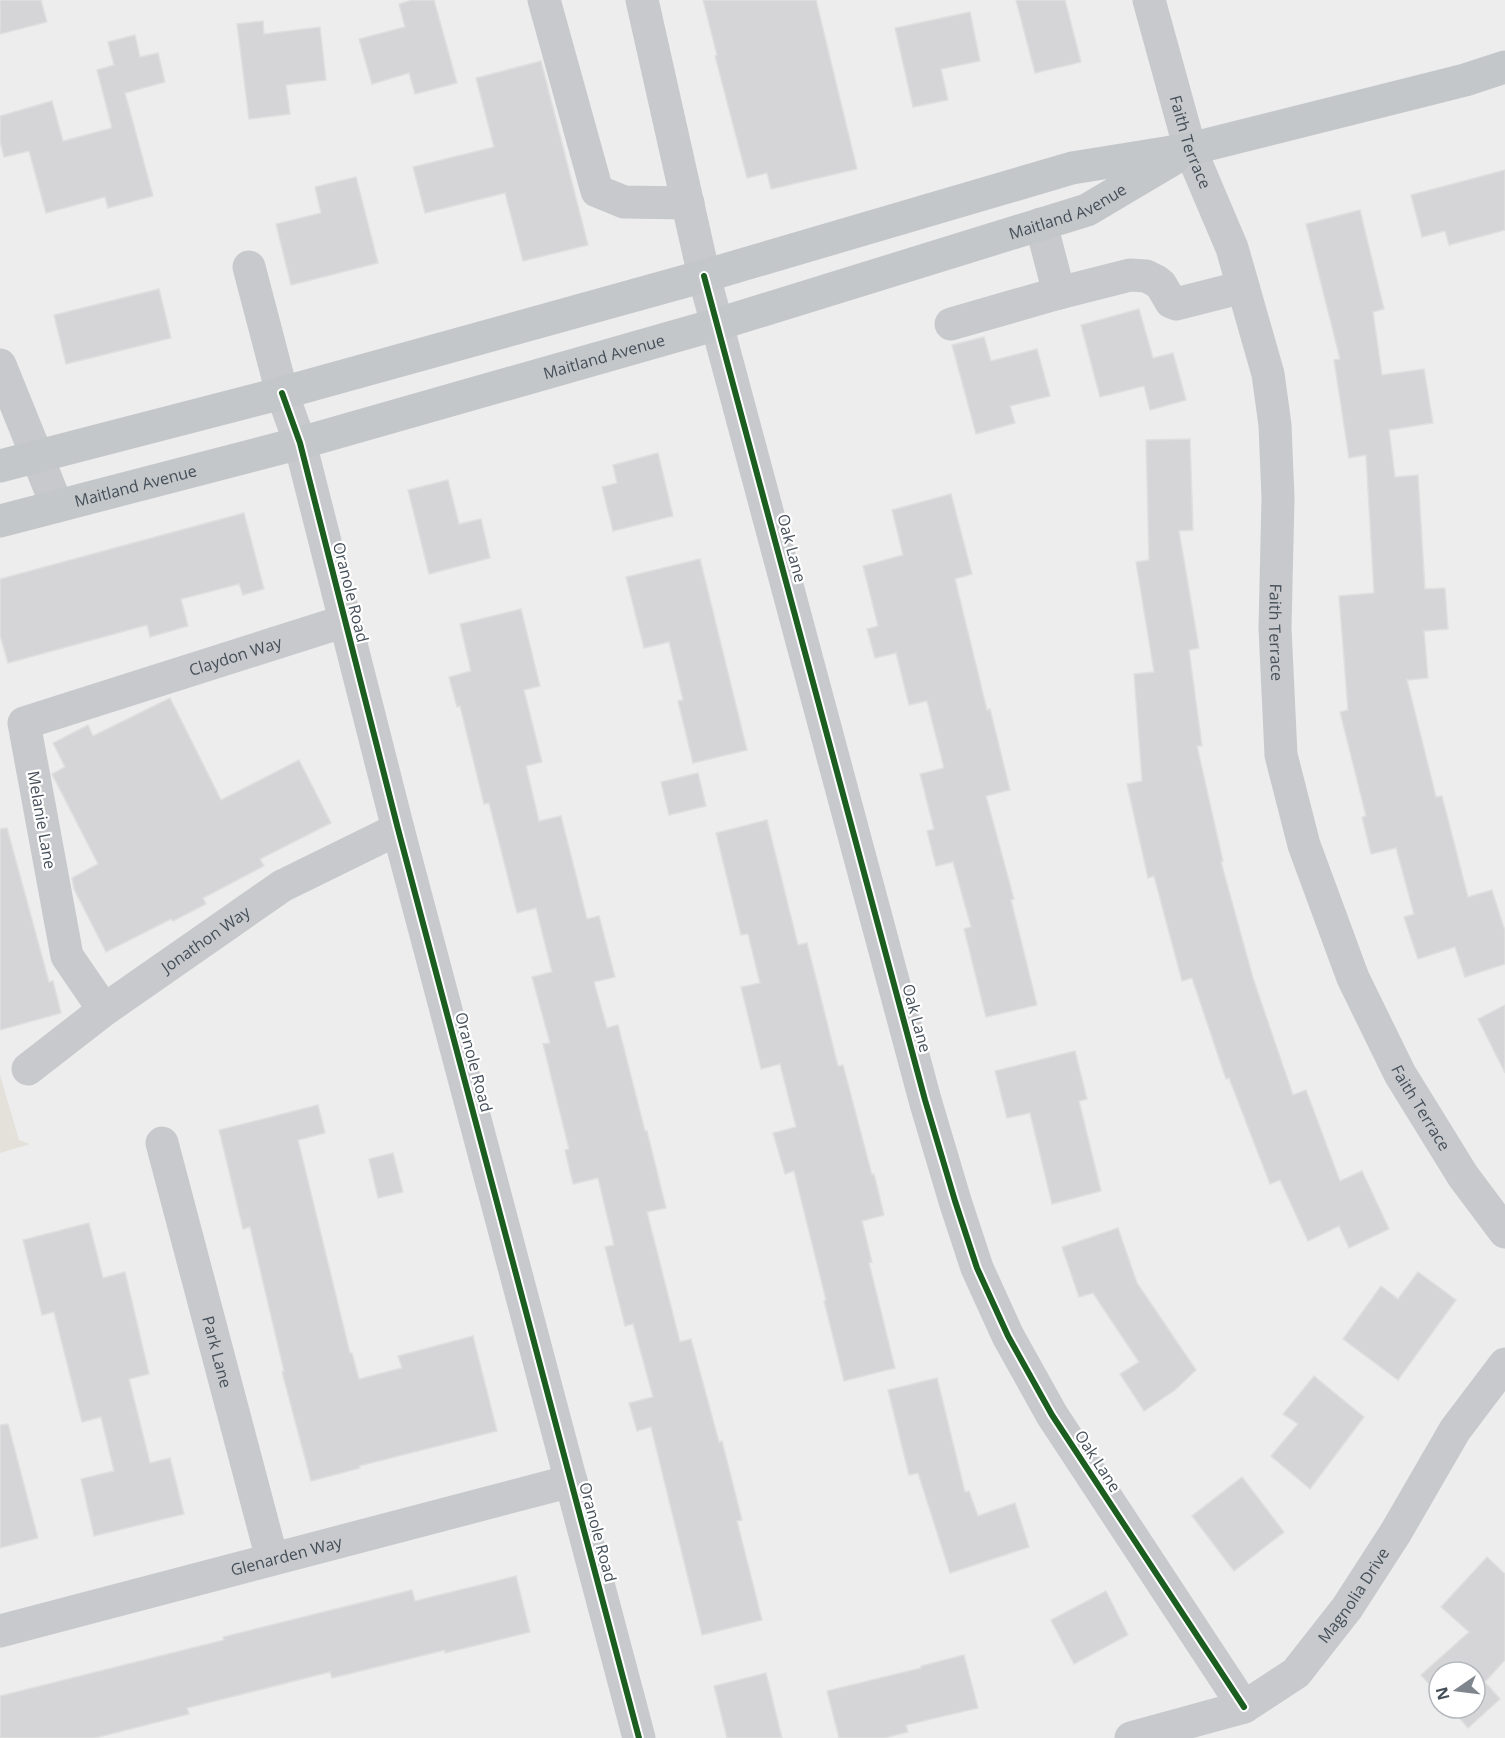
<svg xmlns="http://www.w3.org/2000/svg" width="1505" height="1738" viewBox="0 0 1505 1738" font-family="'Open Sans',sans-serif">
<rect width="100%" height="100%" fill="#eeeded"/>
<path fill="#e3e1da" d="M 0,1075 L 19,1140 L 30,1144 L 0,1153 Z"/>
<g fill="#d5d5d7" stroke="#dfdfe0" stroke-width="1.5">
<path d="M 0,0 L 41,0 L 47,22 L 0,34 Z"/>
<path d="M 412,0 L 434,0 L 457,83 L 415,94 L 409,73 L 372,84 L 359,39 L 405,27 L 399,4 Z"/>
<path d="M 703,0 L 816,0 L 857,169 L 771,189 L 767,173 L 747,178 L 715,56 L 717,55 Z"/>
<path d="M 1016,0 L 1065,0 L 1081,62 L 1035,73 Z"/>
<path d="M 970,12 L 980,61 L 941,69 L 948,100 L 913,107 L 895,28 Z"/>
<path d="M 263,21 L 264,34 L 320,27 L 326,80 L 286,85 L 290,114 L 249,119 L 237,24 Z"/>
<path d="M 135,35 L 140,57 L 158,53 L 165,82 L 125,93 L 153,196 L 108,208 L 105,197 L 46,213 L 29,151 L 4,157 L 0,141 L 0,116 L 52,101 L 63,141 L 112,128 L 97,70 L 114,65 L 108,42 Z"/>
<path d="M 541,61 L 588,245 L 523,261 L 505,193 L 425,213 L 413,167 L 494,147 L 476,78 Z"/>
<path d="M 1505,170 L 1505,230 L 1449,245 L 1445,231 L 1422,237 L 1411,195 Z"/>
<path d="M 356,177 L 378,263 L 291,285 L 276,224 L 321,213 L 315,187 Z"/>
<path d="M 1360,210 L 1384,309 L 1373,312 L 1382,375 L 1424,369 L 1433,423 L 1389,430 L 1395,477 L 1418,475 L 1425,589 L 1445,588 L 1448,629 L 1424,631 L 1428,678 L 1407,680 L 1436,797 L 1442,796 L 1468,897 L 1492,890 L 1505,931 L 1505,964 L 1465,977 L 1455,947 L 1418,959 L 1404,917 L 1414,914 L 1396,848 L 1371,854 L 1362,817 L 1366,816 L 1340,712 L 1348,710 L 1339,596 L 1374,593 L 1366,455 L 1349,458 L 1334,360 L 1340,359 L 1306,224 Z"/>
<path d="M 159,289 L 171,338 L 66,364 L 54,315 Z"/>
<path d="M 1139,309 L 1153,358 L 1173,353 L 1186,400 L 1150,410 L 1144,386 L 1100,397 L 1081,325 Z"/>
<path d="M 984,337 L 991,361 L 1037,349 L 1050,396 L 1010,406 L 1015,423 L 976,434 L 952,345 Z"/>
<path d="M 1190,439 L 1193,530 L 1179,531 L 1199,648 L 1189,650 L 1202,746 L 1197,746 L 1223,861 L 1221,862 L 1253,978 L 1293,1095 L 1306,1090 L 1340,1181 L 1362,1171 L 1389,1229 L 1349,1248 L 1339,1226 L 1308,1241 L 1280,1180 L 1270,1184 L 1229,1078 L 1226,1079 L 1192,978 L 1182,981 L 1154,876 L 1148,878 L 1127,784 L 1142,781 L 1134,674 L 1154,672 L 1136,562 L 1149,560 L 1146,440 Z"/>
<path d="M 658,453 L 673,516 L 613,531 L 602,487 L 617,483 L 613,465 Z"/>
<path d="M 448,480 L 459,524 L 481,519 L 490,558 L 429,574 L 408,490 Z"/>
<path d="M 951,494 L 972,574 L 955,579 L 987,710 L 990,709 L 1010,790 L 986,796 L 1014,899 L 1011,900 L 1037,1005 L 986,1017 L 964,929 L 971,927 L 953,862 L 936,866 L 927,831 L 934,829 L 920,774 L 944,768 L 927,701 L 909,705 L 896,653 L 875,658 L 867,629 L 878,626 L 863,566 L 903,555 L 892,510 Z"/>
<path d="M 244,513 L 264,589 L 243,595 L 239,584 L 181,599 L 188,626 L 150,637 L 147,625 L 8,663 L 0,635 L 0,579 Z"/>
<path d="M 700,559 L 747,750 L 693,763 L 678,701 L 683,700 L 669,642 L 644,648 L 626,577 Z"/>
<path d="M 521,609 L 540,686 L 524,690 L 542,762 L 526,766 L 539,821 L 561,816 L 587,919 L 599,916 L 615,977 L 594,982 L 607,1028 L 618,1025 L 645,1131 L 647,1131 L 666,1208 L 647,1212 L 680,1342 L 691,1339 L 719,1442 L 722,1441 L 742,1520 L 737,1521 L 762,1620 L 702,1635 L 651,1427 L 637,1431 L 629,1403 L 653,1397 L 633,1324 L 625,1326 L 605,1247 L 614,1245 L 598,1178 L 573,1184 L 565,1150 L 569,1149 L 543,1044 L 550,1043 L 532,977 L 552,972 L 536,908 L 517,913 L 489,803 L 484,804 L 460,706 L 457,707 L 449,677 L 471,671 L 460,624 Z"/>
<path d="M 170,698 L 221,800 L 299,760 L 331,823 L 260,859 L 264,866 L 203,898 L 206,904 L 173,921 L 171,919 L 106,952 L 74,889 L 72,878 L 98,864 L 52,774 L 65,767 L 53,743 L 88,725 L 93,736 Z"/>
<path d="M 698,773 L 706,806 L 669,815 L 661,782 Z"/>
<path d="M 767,820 L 798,945 L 807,943 L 838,1066 L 843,1065 L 872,1175 L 874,1174 L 884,1215 L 862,1221 L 872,1262 L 869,1263 L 895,1368 L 844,1381 L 824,1301 L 826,1300 L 794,1171 L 785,1174 L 773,1133 L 796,1127 L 780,1064 L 761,1069 L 741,987 L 760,983 L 748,934 L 741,935 L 716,833 Z"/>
<path d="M 7,828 L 49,982 L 53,981 L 61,1013 L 0,1030 L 0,829 Z"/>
<path d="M 1505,1005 L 1505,1073 L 1478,1019 Z"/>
<path d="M 1075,1051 L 1087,1099 L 1079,1101 L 1101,1191 L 1052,1204 L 1030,1113 L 1007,1118 L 995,1071 Z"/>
<path d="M 318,1105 L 325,1133 L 298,1140 L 350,1353 L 352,1353 L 359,1379 L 402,1368 L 398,1356 L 473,1336 L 497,1431 L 359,1466 L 360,1468 L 311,1481 L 282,1372 L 284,1371 L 250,1227 L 243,1229 L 219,1130 Z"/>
<path d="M 393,1153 L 403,1192 L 378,1198 L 369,1159 Z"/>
<path d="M 89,1223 L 103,1278 L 125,1272 L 149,1374 L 129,1379 L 150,1463 L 170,1458 L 184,1514 L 94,1536 L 81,1479 L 114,1471 L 101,1417 L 82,1422 L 54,1312 L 42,1315 L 23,1240 Z"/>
<path d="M 1118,1228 L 1137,1283 L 1196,1370 L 1175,1390 L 1144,1411 L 1120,1374 L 1139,1362 L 1093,1293 L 1079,1297 L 1062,1247 Z"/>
<path d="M 1418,1272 L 1456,1300 L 1398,1380 L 1343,1339 L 1381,1286 L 1398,1299 Z"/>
<path d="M 1314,1376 L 1364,1417 L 1310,1489 L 1271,1456 L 1298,1424 L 1283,1414 Z"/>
<path d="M 937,1378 L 965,1492 L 969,1491 L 978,1516 L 1015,1503 L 1029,1547 L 950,1573 L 918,1473 L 909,1475 L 888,1390 Z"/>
<path d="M 8,1424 L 38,1538 L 0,1548 L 0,1425 Z"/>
<path d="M 1242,1477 L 1284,1532 L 1234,1571 L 1192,1516 Z"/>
<path d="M 1487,1557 L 1505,1574 L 1505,1660 L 1485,1682 L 1500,1699 L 1468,1728 L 1451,1708 L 1475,1708 L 1475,1672 L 1439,1672 L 1439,1695 L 1421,1675 L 1469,1632 L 1441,1607 Z"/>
<path d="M 516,1576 L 530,1632 L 445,1653 L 445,1650 L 332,1678 L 330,1672 L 187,1708 L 189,1714 L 95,1738 L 0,1738 L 0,1696 L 224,1640 L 223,1637 L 412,1590 L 415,1601 Z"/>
<path d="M 1106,1591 L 1128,1635 L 1074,1664 L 1051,1620 Z"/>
<path d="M 964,1655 L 978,1708 L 906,1725 L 908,1732 L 884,1738 L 839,1738 L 827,1691 L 921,1668 L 921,1666 Z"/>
<path d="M 766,1673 L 782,1738 L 727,1738 L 714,1686 Z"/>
</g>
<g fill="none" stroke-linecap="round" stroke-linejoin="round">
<g stroke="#c7c9cc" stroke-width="33">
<path d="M 544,0 L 597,191 L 624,202 L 688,203"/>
<path d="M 642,0 L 704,276 L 925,1100 L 955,1201 L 977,1268 L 1008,1336 L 1052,1415 L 1244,1707"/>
<path id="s1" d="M 1149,0 L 1190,149 L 1232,248 L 1268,374 L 1275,425 L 1278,498 L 1275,628 L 1281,755 L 1304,845 L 1353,978 L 1400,1074 L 1463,1176 L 1505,1232"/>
<path d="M 1041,224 L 1059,293"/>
<path d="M 249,267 L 282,393 L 300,443 L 398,829 L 639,1738"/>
<path d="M 951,324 L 1059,293 L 1130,275 L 1146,276 L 1156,281 L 1161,285 L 1171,302 L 1176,304 L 1243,287"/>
<path d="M 0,365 L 57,506"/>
<path id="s2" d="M 104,1010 L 67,956 L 24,723 L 345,621"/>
<path id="s3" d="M 28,1069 L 104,1010 L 282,886 L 398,829"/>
<path id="s4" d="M 162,1143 L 272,1559"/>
<path id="s5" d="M 0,1631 L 571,1481"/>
<path id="s6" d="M 1131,1738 L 1244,1707 L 1296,1673 L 1347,1608 L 1396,1532 L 1455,1430 L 1505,1364"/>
</g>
<g stroke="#c4c7ca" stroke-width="33">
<path d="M 0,466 L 282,393 L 704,276 L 1072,168 L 1190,149 L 1465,80 L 1505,67"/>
<path id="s7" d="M 0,521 L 300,443 L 718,324 L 1087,210 L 1173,159"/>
</g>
<g stroke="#fff" stroke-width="10">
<g id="cycleway">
<path d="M 704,276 L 925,1100 L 955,1201 L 977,1268 L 1008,1336 L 1052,1415 L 1244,1707"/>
<path d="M 282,393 L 300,443 L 398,829 L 639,1738"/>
</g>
</g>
<use href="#cycleway" stroke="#1b5e20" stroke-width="6"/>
</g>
<g text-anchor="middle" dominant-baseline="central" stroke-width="4.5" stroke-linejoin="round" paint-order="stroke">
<g font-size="16" fill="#454f59" stroke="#fff">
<text stroke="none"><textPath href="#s1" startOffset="148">Faith Terrace</textPath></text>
<text stroke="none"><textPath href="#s7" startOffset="1112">Maitland Avenue</textPath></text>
<text stroke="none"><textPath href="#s7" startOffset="626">Maitland Avenue</textPath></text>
<text stroke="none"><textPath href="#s7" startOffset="140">Maitland Avenue</textPath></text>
<text transform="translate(792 548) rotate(75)">Oak Lane</text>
<text transform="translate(351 592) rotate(76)">Oranole Road</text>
<text stroke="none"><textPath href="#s1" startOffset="652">Faith Terrace</textPath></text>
<text stroke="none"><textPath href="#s2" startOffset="524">Claydon Way</textPath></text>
<text transform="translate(42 820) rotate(80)">Melanie Lane</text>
<text stroke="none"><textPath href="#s3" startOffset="220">Jonathon Way</textPath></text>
<text transform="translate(917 1018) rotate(75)">Oak Lane</text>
<text transform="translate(474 1062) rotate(75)">Oranole Road</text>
<text stroke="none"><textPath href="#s1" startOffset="1156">Faith Terrace</textPath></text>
<text stroke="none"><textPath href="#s4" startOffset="216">Park Lane</textPath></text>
<text transform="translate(1098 1461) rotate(57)">Oak Lane</text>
<text transform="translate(598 1532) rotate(75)">Oranole Road</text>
<text stroke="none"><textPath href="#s5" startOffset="296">Glenarden Way</textPath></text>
<text stroke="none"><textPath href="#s6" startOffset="276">Magnolia Drive</textPath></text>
</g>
</g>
<g transform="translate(1457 1690) rotate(256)"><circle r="28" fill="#ffffff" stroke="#b5b9bd" stroke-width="1.5"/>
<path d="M0-4.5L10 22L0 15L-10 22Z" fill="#80868d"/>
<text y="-9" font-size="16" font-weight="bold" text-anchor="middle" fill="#454f59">N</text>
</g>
</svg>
